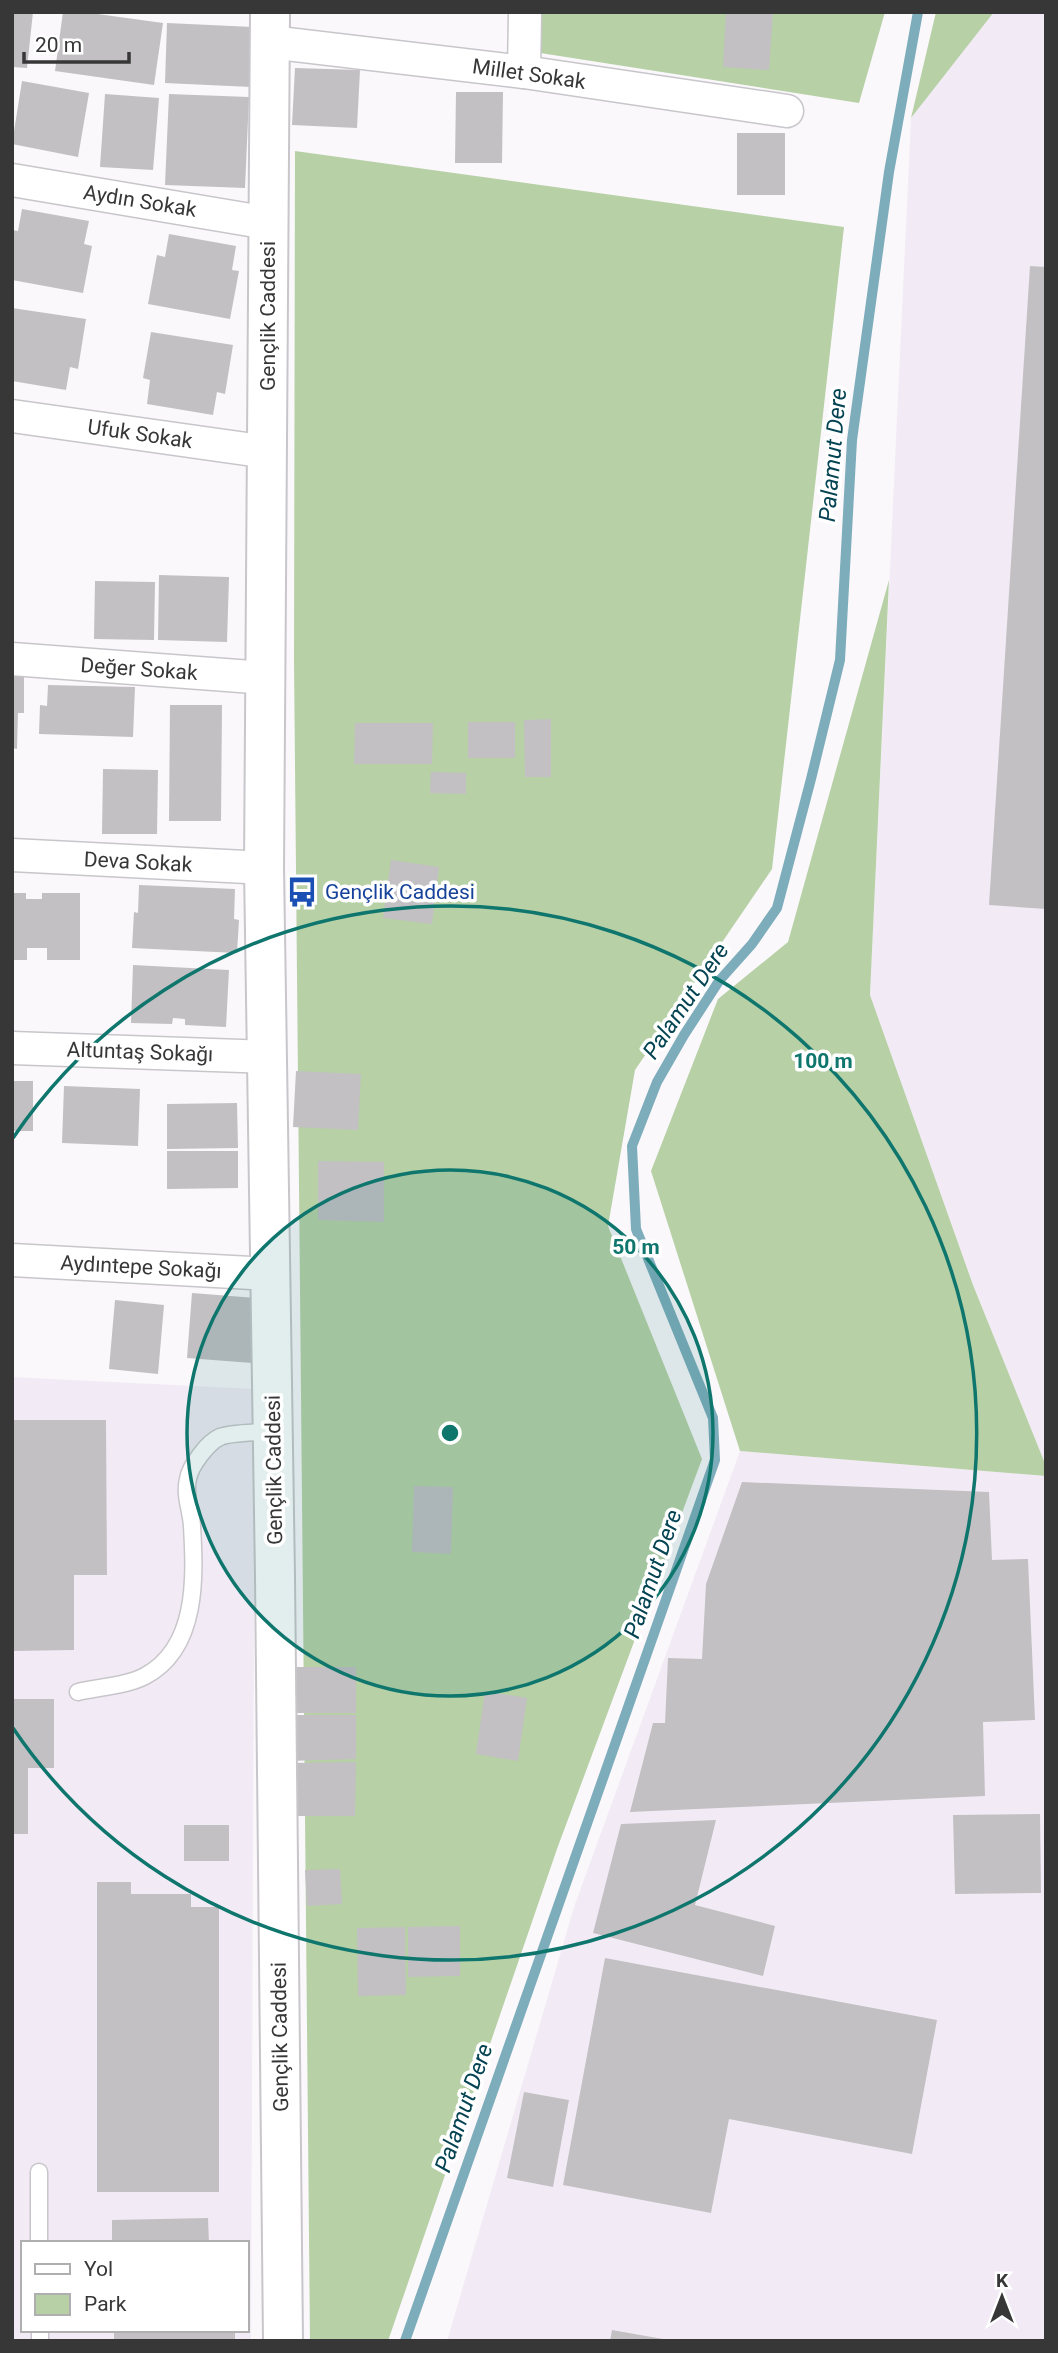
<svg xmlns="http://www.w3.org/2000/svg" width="1058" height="2353" viewBox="0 0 1058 2353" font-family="Roboto,sans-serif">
<rect width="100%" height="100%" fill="#faf8fb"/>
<g fill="#f2ebf5" fill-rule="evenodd">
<path d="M 994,12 L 1046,12 L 1046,1466 L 973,1285 L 870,995 L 911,118 Z"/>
<path d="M 12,1377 L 255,1389 L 251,2341 L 12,2341 ZM 23,2243 L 247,2243 L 247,2330 L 23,2330 Z"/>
<path d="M 740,1451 L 1046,1476 L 1046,2341 L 447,2341 L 574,1907 Z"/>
</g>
<g fill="#b7d0a6">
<path d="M 534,12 L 885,12 L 859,103 L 534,52 Z"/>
<path d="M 936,12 L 994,12 L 911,118 Z"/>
<path d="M 295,151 L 844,227 L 772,869 L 635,1070 L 608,1226 L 702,1459 L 557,1849 L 388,2341 L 310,2341 L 294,660 Z"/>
<path d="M 889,580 L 870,995 L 973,1285 L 1046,1466 L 1046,1476 L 740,1451 L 651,1171 L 718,999 L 788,942 Z"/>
</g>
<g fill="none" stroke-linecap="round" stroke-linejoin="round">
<path stroke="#7dacbb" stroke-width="10" d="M 405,2341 L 715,1460 L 713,1418 L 636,1229 L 632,1146 L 657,1082 L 684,1035 L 719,981 L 752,944 L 777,908 L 811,779 L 840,660 L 852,440 L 889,172 L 918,12"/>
</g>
<g fill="#c2c0c3">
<path d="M 12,12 L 33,12 L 27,68 L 12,67 Z"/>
<path d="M 63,12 L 83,12 L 163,23 L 154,85 L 55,71 Z"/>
<path d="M 726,12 L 773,12 L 769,70 L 723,67 Z"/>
<path d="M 167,23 L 253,27 L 251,87 L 165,83 Z"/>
<path d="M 295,68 L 360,70 L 357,128 L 292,125 Z"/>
<path d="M 22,81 L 89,93 L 78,157 L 12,144 Z"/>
<path d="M 456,92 L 503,92 L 502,163 L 455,163 Z"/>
<path d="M 105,94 L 159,98 L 153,170 L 100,167 Z"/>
<path d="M 169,94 L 249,97 L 245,188 L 165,185 Z"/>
<rect x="737" y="133" width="48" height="62"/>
<path d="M 22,209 L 89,221 L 84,244 L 92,246 L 83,293 L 12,280 L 12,230 L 18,231 Z"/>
<path d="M 169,234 L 236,246 L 232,270 L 239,271 L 230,319 L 148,304 L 157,255 L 165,257 Z"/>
<path d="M 1030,266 L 1046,267 L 1046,909 L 989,905 Z"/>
<path d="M 12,308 L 86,319 L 78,369 L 70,367 L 66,390 L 12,381 Z"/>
<path d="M 151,332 L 233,345 L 225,394 L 217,392 L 213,415 L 147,404 L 150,380 L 143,378 Z"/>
<path d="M 159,575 L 229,577 L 227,642 L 158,640 Z"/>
<path d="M 95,581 L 155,582 L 154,640 L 94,639 Z"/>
<path d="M 12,673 L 24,673 L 24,713 L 18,713 L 17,749 L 12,748 Z"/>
<path d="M 48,685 L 135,687 L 133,737 L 39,734 L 40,705 L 47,706 Z"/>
<path d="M 170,705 L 222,705 L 221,821 L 169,821 Z"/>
<path d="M 551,719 L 551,777 L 525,777 L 524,720 Z"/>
<rect x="468" y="722" width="47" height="36"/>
<path d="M 355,723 L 433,723 L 432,764 L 354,764 Z"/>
<path d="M 103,769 L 158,770 L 157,834 L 102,834 Z"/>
<path d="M 431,772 L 466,773 L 466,794 L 430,793 Z"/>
<path d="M 391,860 L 439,867 L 432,924 L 383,918 Z"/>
<path d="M 139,885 L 235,889 L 234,919 L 239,920 L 237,953 L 132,948 L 134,912 L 138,913 Z"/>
<path d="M 12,893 L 26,893 L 26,899 L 42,899 L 42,893 L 80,893 L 80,960 L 47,960 L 47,948 L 27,948 L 27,960 L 12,960 Z"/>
<path d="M 133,965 L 229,970 L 226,1027 L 185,1025 L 185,1019 L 173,1018 L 172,1024 L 131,1023 Z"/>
<path d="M 296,1071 L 361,1074 L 358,1130 L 293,1127 Z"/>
<rect x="12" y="1081" width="21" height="50"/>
<path d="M 64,1086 L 140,1089 L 138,1146 L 62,1143 Z"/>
<path d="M 237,1103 L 238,1148 L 167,1149 L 167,1104 Z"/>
<path d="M 167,1151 L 238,1151 L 238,1188 L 167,1189 Z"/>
<path d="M 318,1161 L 384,1162 L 384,1222 L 318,1220 Z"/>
<path d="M 192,1293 L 257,1298 L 252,1363 L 187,1358 Z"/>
<path d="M 115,1300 L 164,1305 L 158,1374 L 109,1369 Z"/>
<path d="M 12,1420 L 106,1420 L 107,1575 L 74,1575 L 74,1650 L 12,1651 Z"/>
<path d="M 742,1482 L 989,1492 L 992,1560 L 1028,1559 L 1035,1720 L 983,1722 L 985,1796 L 630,1812 L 653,1723 L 665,1723 L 668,1658 L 702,1659 L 706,1584 Z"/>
<path d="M 414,1486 L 453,1487 L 451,1554 L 412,1552 Z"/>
<path d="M 289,1667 L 356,1667 L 356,1713 L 288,1713 Z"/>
<path d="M 485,1691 L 527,1698 L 518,1761 L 476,1754 Z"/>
<path d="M 12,1699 L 54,1699 L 54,1768 L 28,1768 L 28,1834 L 12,1834 Z"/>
<path d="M 288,1715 L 356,1715 L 356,1759 L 288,1761 Z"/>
<path d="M 356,1762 L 355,1816 L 288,1816 L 288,1763 Z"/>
<path d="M 1040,1814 L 1041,1893 L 955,1894 L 953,1815 Z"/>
<path d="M 716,1820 L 695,1905 L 775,1926 L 763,1976 L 593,1933 L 621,1824 Z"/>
<rect x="184" y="1825" width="45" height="36"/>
<path d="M 340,1869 L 342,1904 L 307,1906 L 305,1870 Z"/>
<path d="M 97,1882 L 131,1882 L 131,1894 L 191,1894 L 191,1907 L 219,1907 L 219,2192 L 97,2192 Z"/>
<path d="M 460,1926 L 460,1976 L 408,1977 L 408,1927 Z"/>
<path d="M 405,1927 L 406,1995 L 358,1996 L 357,1928 Z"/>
<path d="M 605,1958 L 937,2020 L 912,2154 L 729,2119 L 711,2213 L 563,2185 Z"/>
<path d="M 524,2092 L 569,2100 L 553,2187 L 507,2178 Z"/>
<path d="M 208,2218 L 209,2243 L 112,2243 L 112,2220 Z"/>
<rect x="114" y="2330" width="121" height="11"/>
<path d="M 612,2330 L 663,2339 L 663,2341 L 610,2341 Z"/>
</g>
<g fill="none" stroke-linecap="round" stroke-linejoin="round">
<g stroke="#c8c6ca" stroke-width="19">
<g id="lane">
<path d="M 78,1692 C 99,1687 126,1686 145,1676 C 198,1648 195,1577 192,1526 C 191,1510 184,1495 188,1479 C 190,1466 208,1442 220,1437 C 232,1432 258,1433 273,1431"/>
<path d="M 39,2172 L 39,2243"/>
<path d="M 40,2330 L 40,2341"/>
</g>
</g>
<g stroke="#c8c6ca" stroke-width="35">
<g id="street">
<path d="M 270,42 L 524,72 L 787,111"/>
<path d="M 524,72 L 525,12"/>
<path d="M 12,180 L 268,223"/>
<path d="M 12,416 L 268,452"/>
<path d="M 12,659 L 266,678"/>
<path d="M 12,855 L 264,868"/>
<path d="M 12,1048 L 267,1057"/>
<path d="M 12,1260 L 270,1274"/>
</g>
</g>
<g stroke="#c8c6ca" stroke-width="42">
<path id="secondary" d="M 270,12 L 264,868 L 275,1577 L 283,2341"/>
</g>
<use href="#lane" stroke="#fff" stroke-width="16"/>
<use href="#street" stroke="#fff" stroke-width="32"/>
<use href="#secondary" stroke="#fff" stroke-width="38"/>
</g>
<circle cx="450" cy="1433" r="263" fill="#0f766e" fill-opacity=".12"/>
<g fill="none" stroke="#0f766e" stroke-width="3.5">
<circle cx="450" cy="1433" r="263"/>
<path d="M13 1138A527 527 0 1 1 13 1728"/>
</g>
<defs>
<g id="bus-bare" transform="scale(2.415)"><path d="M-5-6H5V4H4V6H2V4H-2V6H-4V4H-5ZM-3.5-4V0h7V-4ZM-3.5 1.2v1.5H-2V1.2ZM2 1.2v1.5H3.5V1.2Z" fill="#1a4fb4" stroke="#fff" stroke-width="2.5" paint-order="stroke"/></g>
</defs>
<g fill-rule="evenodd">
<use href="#bus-bare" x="302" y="892"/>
</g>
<g text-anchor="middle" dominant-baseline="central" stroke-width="7" stroke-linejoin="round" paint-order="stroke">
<g font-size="21" fill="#383738" stroke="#fff">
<text transform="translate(529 74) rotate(8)">Millet Sokak</text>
<text transform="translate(140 201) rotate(9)">Aydın Sokak</text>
<text transform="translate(268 316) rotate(-90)">Gençlik Caddesi</text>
<text transform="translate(140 434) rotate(8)">Ufuk Sokak</text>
<text transform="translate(139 669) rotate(4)">Değer Sokak</text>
<text transform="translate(138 862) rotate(3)">Deva Sokak</text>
<text transform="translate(140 1052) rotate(2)">Altuntaş Sokağı</text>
<text transform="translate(141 1267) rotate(3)">Aydıntepe Sokağı</text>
<text transform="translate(274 1470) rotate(-91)">Gençlik Caddesi</text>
<text transform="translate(280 2037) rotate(-91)">Gençlik Caddesi</text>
</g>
<g font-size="21" fill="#164399" stroke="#fff" text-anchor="start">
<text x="325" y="892">Gençlik Caddesi</text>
</g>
<g font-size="23" font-style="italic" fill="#044352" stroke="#fff">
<text transform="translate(833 455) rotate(-85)">Palamut Dere</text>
<text transform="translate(686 1001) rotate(-56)">Palamut Dere</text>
<text transform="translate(653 1574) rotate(-71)">Palamut Dere</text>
<text transform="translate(464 2108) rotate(-71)">Palamut Dere</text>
</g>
</g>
<circle cx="450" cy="1433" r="10" fill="#0f766e" stroke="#fff" stroke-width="3.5"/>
<g font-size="21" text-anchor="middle" font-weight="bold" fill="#0f766e" stroke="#fff" stroke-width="7" stroke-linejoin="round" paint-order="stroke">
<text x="823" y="1068">100 m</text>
<text x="636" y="1254">50 m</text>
</g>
<rect width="1058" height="2353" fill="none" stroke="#383738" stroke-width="28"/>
<rect x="21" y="2241" width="228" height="91" fill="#ffffff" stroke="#afafaf" stroke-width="2"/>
<rect x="35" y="2264" width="35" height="10" fill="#ffffff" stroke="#afafaf" stroke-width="2"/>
<text x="84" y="2276" font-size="21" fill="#383738">Yol</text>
<rect x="35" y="2294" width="35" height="21" fill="#b7d0a6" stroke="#afafaf" stroke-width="2"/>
<text x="84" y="2311" font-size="21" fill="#383738">Park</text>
<g transform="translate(1002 2297)" stroke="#ffffff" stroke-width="5" paint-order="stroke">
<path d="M0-5L12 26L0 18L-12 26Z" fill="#383738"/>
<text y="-10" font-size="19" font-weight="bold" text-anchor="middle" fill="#383738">K</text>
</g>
<path d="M24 52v10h105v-10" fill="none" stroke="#383738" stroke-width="3.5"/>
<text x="35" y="52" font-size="21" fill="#383738" stroke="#ffffff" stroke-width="5" paint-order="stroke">20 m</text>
</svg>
